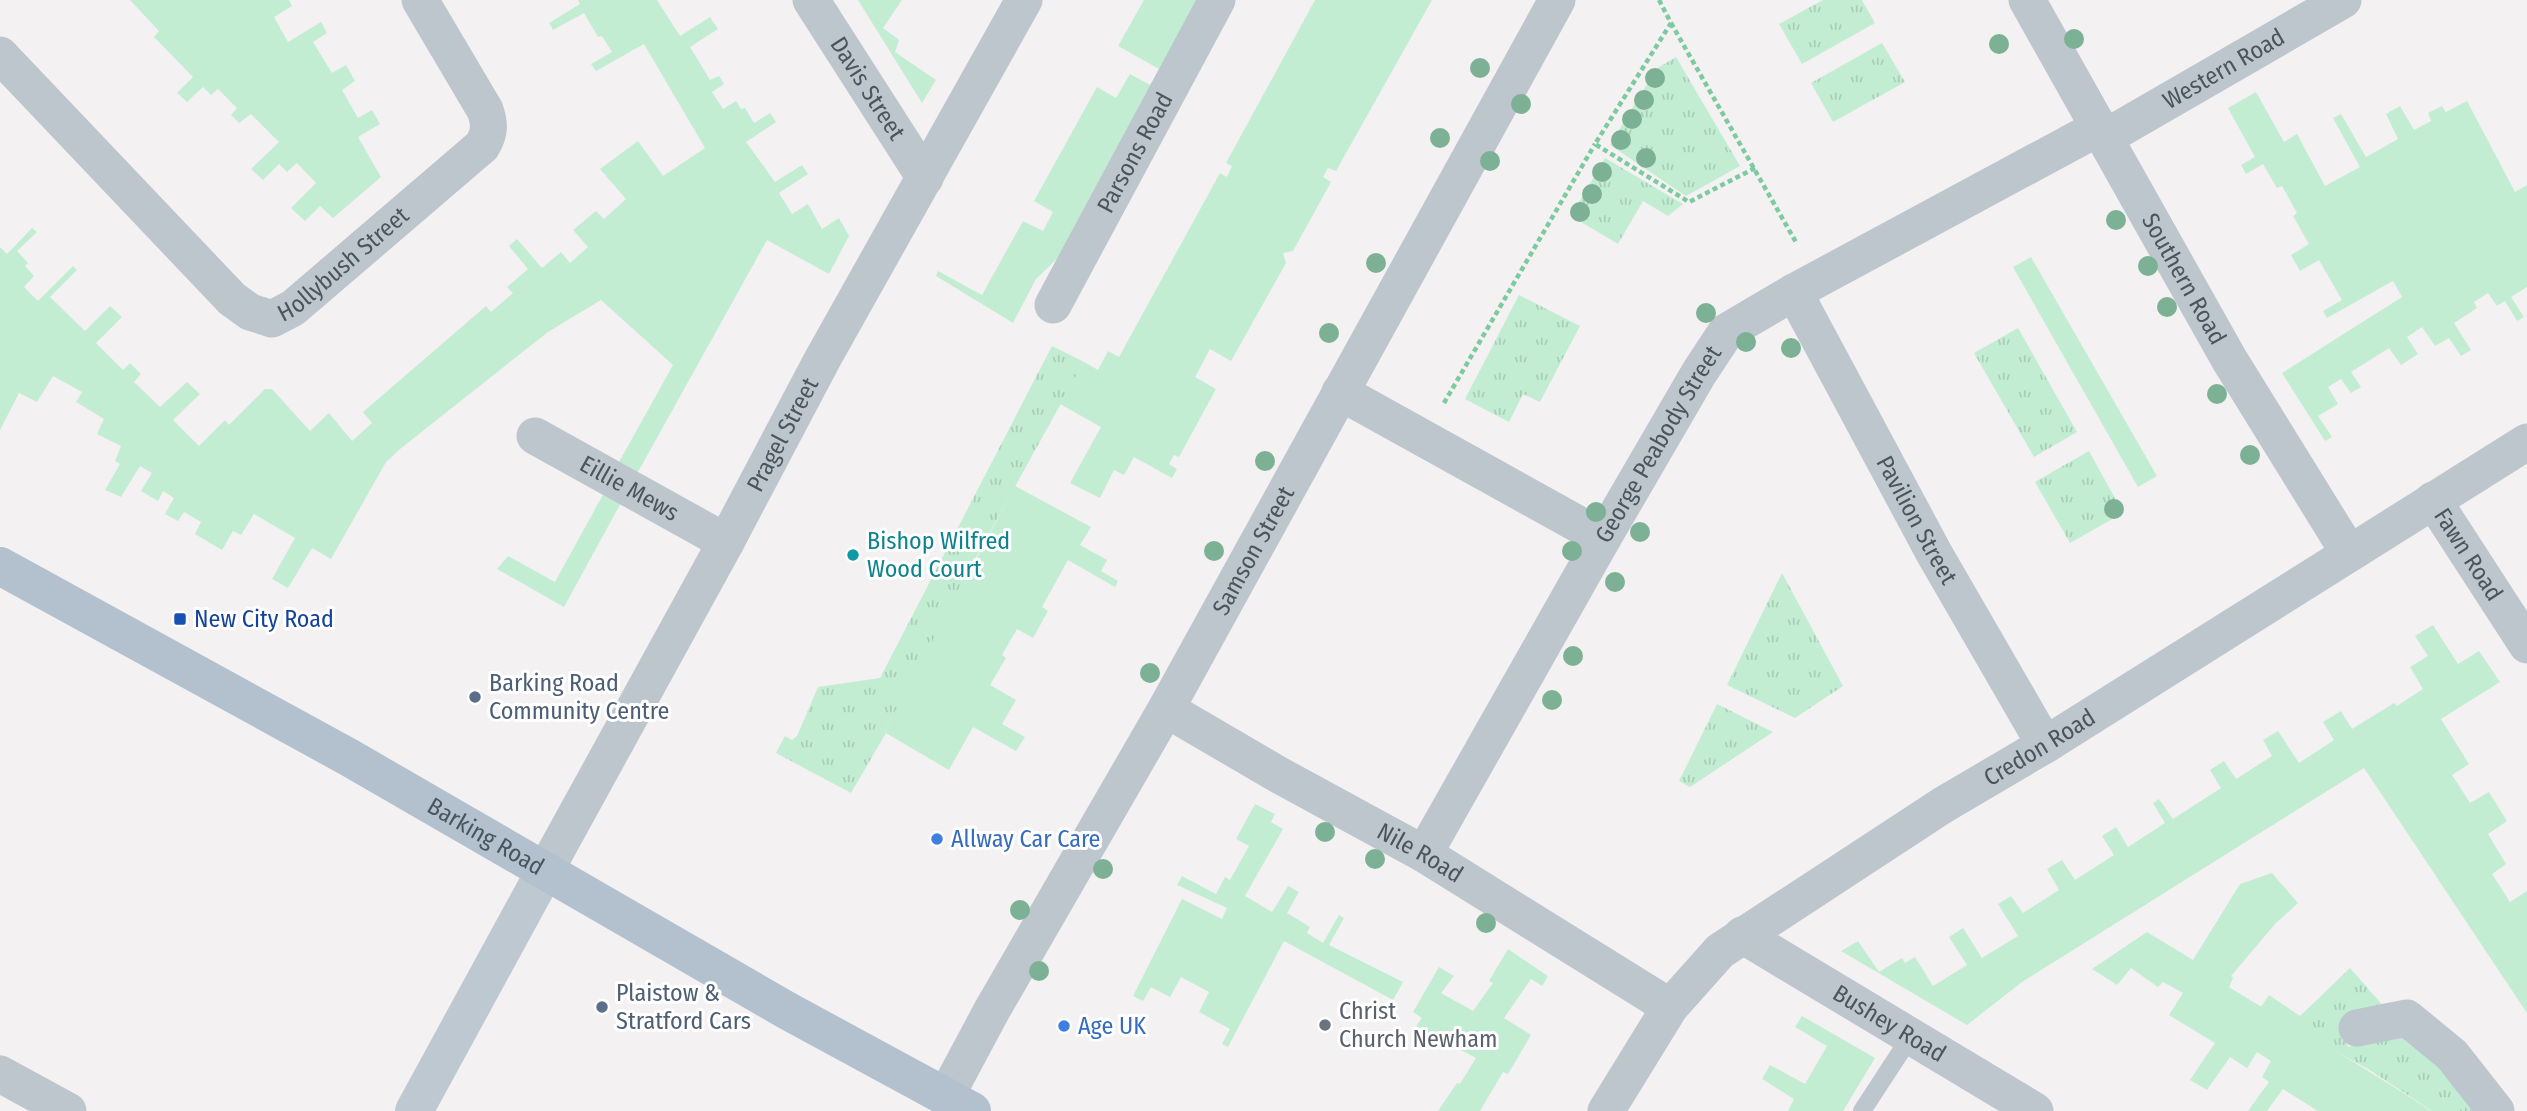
<svg xmlns="http://www.w3.org/2000/svg" width="2527" height="1111" viewBox="0 0 2527 1111" font-family="'Fira Sans Condensed',sans-serif">
<defs>
<pattern id="grass-tufts" width="24" height="20" patternUnits="userSpaceOnUse" patternTransform="scale(1.75)"><rect width="24" height="20" fill="#c3edd2"/><path d="M3 7l-1-3M5 7V3M7 7l1-3M15 17l-1-3M17 17v-4M19 17l1-3" fill="none" stroke="#a9cdb7"/></pattern>
</defs>
<rect width="100%" height="100%" fill="#f3f1f1"/>
<g fill="url(#grass-tufts)">
<path d="M 1823,0 L 1862,0 L 1875,23 L 1802,64 L 1779,24 Z"/>
<path d="M 1882,43 L 1905,82 L 1833,122 L 1811,83 Z"/>
<path d="M 1676,57 L 1740,166 L 1686,196 L 1610,145 L 1656,69 Z"/>
<path d="M 1605,158 L 1683,204 L 1668,216 L 1643,201 L 1618,244 L 1571,216 Z"/>
<path d="M 1519,295 L 1580,326 L 1540,402 L 1523,394 L 1509,422 L 1465,399 Z"/>
<path d="M 2018,328 L 2077,432 L 2034,457 L 1974,353 Z"/>
<path d="M 1052,346 L 1084,362 L 965,577 L 967,579 L 884,732 L 886,733 L 851,793 L 776,753 L 785,736 L 792,740 L 797,736 L 818,687 L 880,678 Z"/>
<path d="M 2089,451 L 2123,513 L 2070,543 L 2035,482 Z"/>
<path d="M 1782,573 L 1843,686 L 1795,718 L 1727,685 Z"/>
<path d="M 1717,704 L 1773,732 L 1690,787 L 1679,781 Z"/>
<path d="M 2350,968 L 2385,1008 L 2340,1021 L 2348,1047 C 2362,1043 2381,1033 2396,1035 C 2414,1037 2467,1095 2482,1111 L 2432,1111 L 2368,1069 L 2307,1036 L 2261,1007 L 2269,995 L 2300,1016 Z"/>
</g>
<g fill="#c3edd2">
<path d="M 130,0 L 289,0 L 292,6 L 274,17 L 288,42 L 321,22 L 327,33 L 313,42 L 332,73 L 346,65 L 355,81 L 342,90 L 358,118 L 372,110 L 380,124 L 358,137 L 381,177 L 333,218 L 320,206 L 305,221 L 291,208 L 316,183 L 297,163 L 287,172 L 279,164 L 263,180 L 251,169 L 279,142 L 251,114 L 239,123 L 231,115 L 237,108 L 218,89 L 211,95 L 203,87 L 187,102 L 177,93 L 193,77 L 154,37 L 159,31 Z"/>
<path d="M 578,0 L 657,0 L 680,36 L 710,17 L 718,29 L 690,47 L 710,80 L 719,76 L 724,84 L 712,92 L 723,109 L 736,101 L 741,109 L 745,108 L 754,123 L 770,113 L 776,122 L 746,142 L 775,182 L 802,165 L 808,174 L 779,193 L 792,214 L 808,204 L 822,229 L 839,218 L 849,236 L 829,274 L 767,240 L 638,472 L 619,462 L 673,365 L 601,300 L 548,332 L 400,449 L 386,462 L 331,559 L 312,548 L 288,588 L 272,579 L 295,538 L 254,514 L 241,535 L 233,531 L 222,550 L 195,534 L 201,522 L 184,512 L 178,521 L 165,514 L 174,498 L 163,491 L 158,501 L 141,491 L 152,473 L 140,466 L 121,497 L 105,490 L 120,464 L 115,461 L 121,446 L 97,434 L 104,419 L 76,402 L 82,392 L 53,376 L 37,402 L 19,393 L 0,430 L 0,247 L 7,254 L 32,228 L 37,232 L 17,251 L 28,263 L 25,266 L 34,276 L 24,287 L 38,301 L 73,266 L 77,270 L 50,297 L 85,331 L 110,306 L 122,317 L 96,343 L 123,370 L 130,363 L 141,374 L 134,382 L 160,407 L 187,382 L 200,394 L 173,420 L 199,446 L 225,420 L 229,425 L 265,389 L 272,389 L 310,431 L 329,413 L 352,441 L 372,423 L 363,412 L 486,306 L 491,312 L 513,293 L 507,287 L 528,269 L 509,246 L 517,239 L 542,268 L 561,252 L 570,263 L 588,247 L 573,230 L 596,211 L 604,219 L 626,199 L 600,169 L 638,141 L 663,176 L 705,148 L 644,44 L 596,71 L 591,64 L 612,52 L 602,36 L 598,37 L 584,13 L 553,30 L 549,23 L 580,4 Z"/>
<path d="M 858,0 L 902,0 L 883,28 L 899,40 L 895,52 L 936,80 L 922,103 Z"/>
<path d="M 1144,0 L 1204,0 L 1060,256 L 1036,279 L 1013,323 L 936,276 L 938,271 L 982,295 L 1023,221 L 1043,231 L 1053,212 L 1034,201 L 1097,87 L 1116,98 L 1130,74 L 1152,86 L 1161,70 L 1118,46 Z"/>
<path d="M 1315,0 L 1432,0 L 1336,171 L 1328,168 L 1323,177 L 1331,182 L 1293,251 L 1283,253 L 1286,263 L 1231,361 L 1210,349 L 1195,377 L 1216,389 L 1179,457 L 1174,455 L 1169,464 L 1177,469 L 1172,478 L 1134,457 L 1124,475 L 1114,470 L 1100,498 L 1070,483 L 1101,427 L 1060,404 L 1084,362 L 1098,370 L 1108,351 L 1119,357 L 1220,173 L 1227,177 L 1232,166 L 1226,163 Z"/>
<path d="M 2256,92 L 2284,142 L 2297,134 L 2325,186 L 2360,167 L 2333,118 L 2341,114 L 2366,157 L 2398,139 L 2386,114 L 2400,106 L 2414,130 L 2431,121 L 2428,113 L 2442,106 L 2446,112 L 2467,101 L 2515,192 L 2527,185 L 2527,287 L 2511,297 L 2524,317 L 2517,321 L 2505,301 L 2497,306 L 2488,293 L 2474,302 L 2477,308 L 2454,323 L 2471,350 L 2461,356 L 2449,338 L 2435,346 L 2422,327 L 2407,337 L 2418,354 L 2401,365 L 2389,348 L 2351,372 L 2361,387 L 2351,393 L 2341,379 L 2328,387 L 2338,404 L 2318,416 L 2332,437 L 2325,441 L 2282,373 L 2402,297 L 2393,281 L 2327,318 L 2323,311 L 2342,300 L 2319,260 L 2300,271 L 2291,255 L 2309,244 L 2293,216 L 2297,213 L 2282,186 L 2277,188 L 2263,164 L 2246,174 L 2241,165 L 2255,157 L 2228,108 Z"/>
<path d="M 2031,257 L 2157,476 L 2138,487 L 2013,267 Z"/>
<path d="M 1015,486 L 1091,527 L 1080,545 L 1107,560 L 1101,571 L 1118,581 L 1115,587 L 1068,560 L 1042,607 L 1048,611 L 1033,638 L 1017,629 L 1002,655 L 1006,658 L 990,685 L 1016,700 L 1002,724 L 1025,737 L 1016,751 L 973,727 L 949,770 L 884,732 Z"/>
<path d="M 605,491 L 622,501 L 564,607 L 497,569 L 508,556 L 555,582 Z"/>
<path d="M 2433,625 L 2458,664 L 2479,651 L 2500,682 L 2441,719 L 2469,764 L 2452,775 L 2470,803 L 2489,792 L 2507,821 L 2488,834 L 2506,864 L 2492,874 L 2510,902 L 2527,891 L 2527,1013 L 2364,768 L 2022,982 L 1967,1025 L 1841,951 L 1858,941 L 1879,972 L 1902,958 L 1905,963 L 1915,957 L 1933,986 L 1967,965 L 1949,937 L 1963,928 L 1982,958 L 2018,936 L 1998,904 L 2011,896 L 2023,913 L 2059,890 L 2047,869 L 2062,860 L 2075,880 L 2114,855 L 2102,836 L 2116,827 L 2128,847 L 2165,823 L 2153,803 L 2159,799 L 2173,819 L 2221,788 L 2210,770 L 2224,761 L 2236,779 L 2272,756 L 2263,740 L 2278,731 L 2299,763 L 2334,740 L 2323,722 L 2341,711 L 2352,729 L 2394,703 L 2397,706 L 2423,689 L 2410,667 L 2428,656 L 2415,636 Z"/>
<path d="M 1255,804 L 1275,814 L 1271,822 L 1283,829 L 1245,896 L 1272,912 L 1288,886 L 1299,892 L 1287,913 L 1310,927 L 1307,933 L 1323,943 L 1339,915 L 1344,918 L 1329,945 L 1403,982 L 1393,1000 L 1284,941 L 1228,1047 L 1222,1044 L 1230,1029 L 1199,1012 L 1209,992 L 1181,977 L 1170,997 L 1151,987 L 1143,1001 L 1133,996 L 1182,899 L 1222,919 L 1227,908 L 1177,885 L 1182,876 L 1216,894 L 1225,877 L 1230,880 L 1249,846 L 1236,839 Z"/>
<path d="M 2272,873 L 2298,903 L 2275,924 L 2231,976 L 2233,978 L 2229,987 C 2297,1029 2365,1067 2431,1111 L 2318,1111 L 2283,1089 L 2267,1111 L 2248,1111 L 2269,1082 L 2262,1077 L 2271,1061 L 2257,1052 L 2247,1068 L 2230,1057 L 2207,1090 L 2190,1080 L 2215,1043 L 2169,1015 L 2183,993 L 2163,982 L 2158,987 L 2131,968 L 2117,985 L 2092,969 L 2147,932 L 2193,960 L 2240,884 Z"/>
<path d="M 1508,949 L 1548,976 L 1542,986 L 1531,979 L 1504,1018 L 1531,1035 L 1508,1074 L 1503,1072 L 1480,1111 L 1438,1111 L 1457,1083 L 1460,1084 L 1476,1058 L 1416,1026 L 1422,1018 L 1413,1012 L 1439,967 L 1454,976 L 1441,993 L 1473,1011 L 1493,983 L 1489,981 Z"/>
<path d="M 1802,1016 L 1875,1058 L 1843,1111 L 1788,1111 L 1794,1099 L 1762,1079 L 1770,1065 L 1805,1084 L 1827,1046 L 1795,1027 Z"/>
</g>
<g fill="none" stroke-linecap="round" stroke-linejoin="round">
<g stroke="#7dcaa1" stroke-width="4.5" stroke-dasharray="5 3.5" stroke-linecap="butt">
<path d="M 1659,0 L 1671,23 L 1595,144 L 1689,202 L 1755,168"/>
<path d="M 1671,23 L 1797,244"/>
<path d="M 1444,403 L 1595,144"/>
</g>
<path stroke="#bec6cd" stroke-width="18" d="M 1862,1111 L 1911,1036"/>
<g stroke="#bec6cd" stroke-width="37">
<path id="s1" d="M 811,0 L 925,178"/>
<path id="s2" d="M 2027,0 L 2229,359 L 2349,553"/>
<path id="s3" d="M 0,55 L 232,299 L 250,312 L 272,319 L 293,308 L 482,146 C 490,133 490,124 485,110 L 420,0"/>
<path id="s4" d="M 2106,137 L 2343,0"/>
<path id="s5" d="M 1794,292 L 1934,553 L 2045,745"/>
<path id="s6" d="M 1053,305 L 1217,0"/>
<path d="M 1340,392 L 1603,538"/>
<path id="s7" d="M 535,436 L 726,542"/>
<path id="s8" d="M 2433,500 L 2527,645"/>
<path id="s9" d="M 1166,709 L 1279,775 L 1424,854 L 1670,1007"/>
<path id="s10" d="M 1424,854 L 1603,538 L 1699,373 L 1726,332 L 1794,292 L 2100,127"/>
<path id="s11" d="M 545,871 L 726,542 L 822,360 L 1024,0"/>
<path id="s12" d="M 1742,935 L 2035,1111"/>
<path d="M 2357,1028 L 2407,1018 L 2452,1055 L 2496,1111"/>
<path d="M 0,1074 L 68,1111"/>
<path id="s13" d="M 946,1096 L 992,1010 L 1166,709 L 1557,0"/>
<path id="s14" d="M 1606,1111 L 1670,1007 L 1720,951 L 1943,805 L 2045,745 L 2527,442"/>
</g>
<path stroke="#bec8d1" stroke-width="38" d="M 414,1111 L 545,871"/>
<path stroke="#b3c1ce" stroke-width="38" id="s15" d="M 0,566 L 350,758 L 786,1010 L 972,1111"/>
</g>
<g fill="#7db195">
<circle cx="2074" cy="39" r="10"/>
<circle cx="1999" cy="44" r="10"/>
<circle cx="1480" cy="68" r="10"/>
<circle cx="1655" cy="78" r="10"/>
<circle cx="1644" cy="100" r="10"/>
<circle cx="1521" cy="104" r="10"/>
<circle cx="1632" cy="119" r="10"/>
<circle cx="1440" cy="138" r="10"/>
<circle cx="1621" cy="140" r="10"/>
<circle cx="1646" cy="158" r="10"/>
<circle cx="1490" cy="161" r="10"/>
<circle cx="1602" cy="172" r="10"/>
<circle cx="1592" cy="194" r="10"/>
<circle cx="1580" cy="212" r="10"/>
<circle cx="2116" cy="220" r="10"/>
<circle cx="1376" cy="263" r="10"/>
<circle cx="2148" cy="266" r="10"/>
<circle cx="2167" cy="307" r="10"/>
<circle cx="1706" cy="313" r="10"/>
<circle cx="1329" cy="333" r="10"/>
<circle cx="1746" cy="342" r="10"/>
<circle cx="1791" cy="348" r="10"/>
<circle cx="2217" cy="394" r="10"/>
<circle cx="2250" cy="455" r="10"/>
<circle cx="1265" cy="461" r="10"/>
<circle cx="2114" cy="509" r="10"/>
<circle cx="1596" cy="512" r="10"/>
<circle cx="1640" cy="532" r="10"/>
<circle cx="1214" cy="551" r="10"/>
<circle cx="1572" cy="551" r="10"/>
<circle cx="1615" cy="582" r="10"/>
<circle cx="1573" cy="656" r="10"/>
<circle cx="1150" cy="673" r="10"/>
<circle cx="1552" cy="700" r="10"/>
<circle cx="1325" cy="832" r="10"/>
<circle cx="1375" cy="859" r="10"/>
<circle cx="1103" cy="869" r="10"/>
<circle cx="1020" cy="910" r="10"/>
<circle cx="1486" cy="923" r="10"/>
<circle cx="1039" cy="971" r="10"/>
</g>
<circle fill="#0f9aa8" stroke="#fff" stroke-width="2.5" cx="853" cy="555" r="7"/>
<rect fill="#1a4fb4" stroke="#fff" stroke-width="2.5" x="173" y="612" width="14" height="14" rx="3.5"/>
<g fill="#5c6f8a" stroke="#fff" stroke-width="2.5">
<circle cx="475" cy="697" r="7"/>
<circle cx="602" cy="1007" r="7"/>
</g>
<g fill="#3f7fe0" stroke="#fff" stroke-width="2.5">
<circle cx="937" cy="839" r="7"/>
<circle cx="1064" cy="1026" r="7"/>
</g>
<circle fill="#6b7280" stroke="#fff" stroke-width="2.5" cx="1325" cy="1025" r="7"/>
<g text-anchor="middle" dominant-baseline="central" stroke-width="6" stroke-linejoin="round" paint-order="stroke">
<g font-size="24" fill="#4a555e" stroke="#fff">
<text stroke="none"><textPath href="#s4" startOffset="136">Western Road</textPath></text>
<text stroke="none"><textPath href="#s1" startOffset="105">Davis Street</textPath></text>
<text stroke="none"><textPath href="#s6" startOffset="173">Parsons Road</textPath></text>
<text stroke="none"><textPath href="#s3" startOffset="472">Hollybush Street</textPath></text>
<text stroke="none"><textPath href="#s2" startOffset="320">Southern Road</textPath></text>
<text stroke="none"><textPath href="#s11" startOffset="497">Pragel Street</textPath></text>
<text stroke="none"><textPath href="#s10" startOffset="472">George Peabody Street</textPath></text>
<text stroke="none"><textPath href="#s7" startOffset="108">Eillie Mews</textPath></text>
<text stroke="none"><textPath href="#s5" startOffset="259">Pavilion Street</textPath></text>
<text stroke="none"><textPath href="#s13" startOffset="626">Samson Street</textPath></text>
<text stroke="none"><textPath href="#s8" startOffset="65">Fawn Road</textPath></text>
<text stroke="none"><textPath href="#s14" startOffset="576">Credon Road</textPath></text>
<text stroke="none"><textPath href="#s15" startOffset="556">Barking Road</textPath></text>
<text stroke="none"><textPath href="#s9" startOffset="292">Nile Road</textPath></text>
<text stroke="none"><textPath href="#s12" startOffset="172">Bushey Road</textPath></text>
</g>
<g font-size="24" fill="#0d838f" stroke="#fff" text-anchor="start">
<text x="867" y="541">Bishop Wilfred<tspan x="867" dy="28">Wood Court</tspan></text>
</g>
<g font-size="24" fill="#164399" stroke="#fff" text-anchor="start">
<text x="194" y="619">New City Road</text>
</g>
<g font-size="24" fill="#4e5e75" stroke="#fff" text-anchor="start">
<text x="489" y="683">Barking Road<tspan x="489" dy="28">Community Centre</tspan></text>
<text x="616" y="993">Plaistow &amp;<tspan x="616" dy="28">Stratford Cars</tspan></text>
</g>
<g font-size="24" fill="#366cbe" stroke="#fff" text-anchor="start">
<text x="951" y="839">Allway Car Care</text>
<text x="1078" y="1026">Age UK</text>
</g>
<g font-size="24" fill="#5b616d" stroke="#fff" text-anchor="start">
<text x="1339" y="1011">Christ<tspan x="1339" dy="28">Church Newham</tspan></text>
</g>
</g>
</svg>
